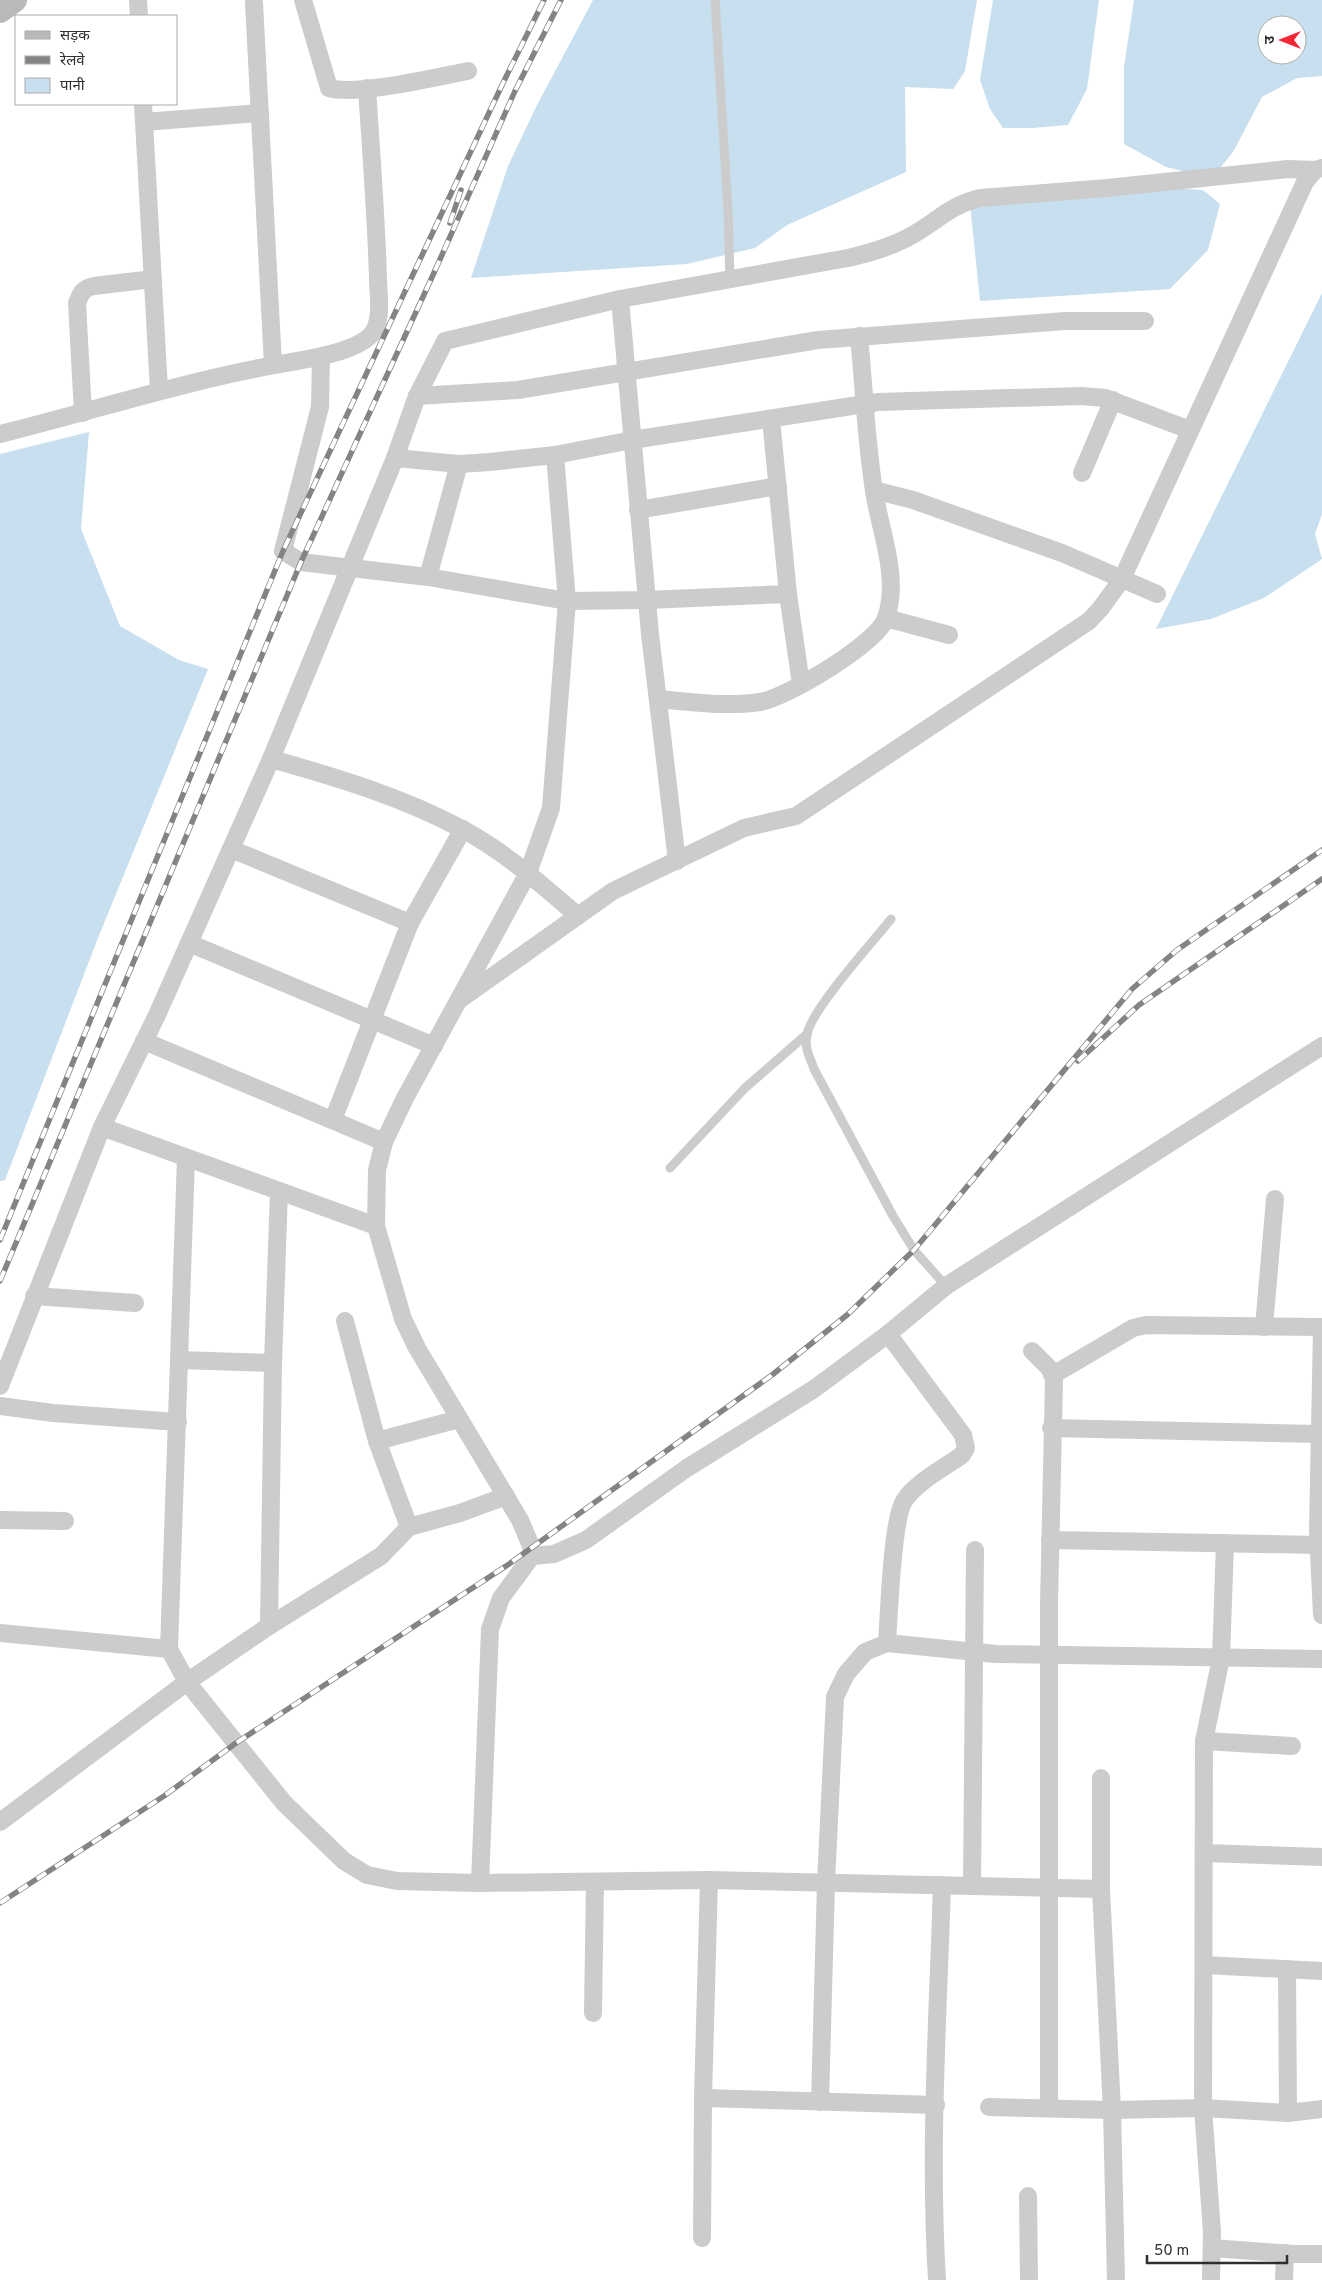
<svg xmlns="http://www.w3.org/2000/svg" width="1322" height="2280" viewBox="0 0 1322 2280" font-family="Overpass,'Noto Sans Devanagari',sans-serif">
<rect width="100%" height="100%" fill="#fff"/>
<g fill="#c7dfee" fill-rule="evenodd">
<path d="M 593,0 L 977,0 L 965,71 L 953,89 L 905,87 L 906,172 L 787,225 L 755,248 L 687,264 L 471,278 L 508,166 L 536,107 Z"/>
<path d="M 993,0 L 1099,0 L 1087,89 L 1068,125 L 1032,128 L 1003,128 L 990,109 L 980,80 Z"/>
<path d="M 1134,0 L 1322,0 L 1322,76 L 1297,78 L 1262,97 L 1233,152 L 1212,178 L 1166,167 L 1124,144 L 1124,67 ZM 1267,25 L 1297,25 L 1297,55 L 1267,55 Z"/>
<path d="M 1108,184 L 1203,190 L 1220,204 L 1208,250 L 1170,289 L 980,301 L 969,194 Z"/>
<path d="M 1322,293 L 1322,514 L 1315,534 L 1322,559 L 1264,598 L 1211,619 L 1156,629 Z"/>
<path d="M 89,432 L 81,529 L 120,626 L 179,660 L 208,669 L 98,938 L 5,1180 L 0,1181 L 0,454 Z"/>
</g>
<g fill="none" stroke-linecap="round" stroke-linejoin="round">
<g stroke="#ccc" stroke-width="9">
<path d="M 715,0 L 728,209 L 730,280"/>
<path d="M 891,919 C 873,942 810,1011 807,1035 C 804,1048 810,1057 814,1069 L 893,1216 L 914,1250 L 946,1286"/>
<path d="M 670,1168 L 745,1088 L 807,1034"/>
</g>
<g stroke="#ccc" stroke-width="18">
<path d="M 138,0 L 139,16"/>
<path d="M 303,0 L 329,88 C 357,96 436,77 468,71"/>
<path d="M 254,3 L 273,365"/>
<path d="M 143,104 L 159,390"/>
<path d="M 144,122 L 260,113"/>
<path d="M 620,299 L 650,634 L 677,861"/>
<path d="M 321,357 L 320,407 L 283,551 L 301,562 L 428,577 L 567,601 L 647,600 L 788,594"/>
<path d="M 417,396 L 518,390 L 818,340 L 1065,321 L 1145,321"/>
<path d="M 83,413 L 77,303 C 81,293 83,288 94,286 L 153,279"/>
<path d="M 771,419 L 788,594 L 801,684"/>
<path d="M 0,434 C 92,411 182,382 275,365 C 299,360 364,353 375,329 C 382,314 378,293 378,277 C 376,214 371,151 367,88"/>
<path d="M 395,458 L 459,464 L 490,462 L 555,455 L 632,440 L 878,402 L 1081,396 L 1105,398 L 1190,430"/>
<path d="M 1082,473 L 1113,400"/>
<path d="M 874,490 L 913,500 L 1062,553 L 1157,594"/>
<path d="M 638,510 L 778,486"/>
<path d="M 428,577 L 459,464"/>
<path d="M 886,618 L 949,635"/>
<path d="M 658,699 C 691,702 726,707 760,702 C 786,698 878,643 886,618 C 900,577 880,531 874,491 C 866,440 864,387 859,336"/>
<path d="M 271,759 C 336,777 402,797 462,829 C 504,851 542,885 578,916"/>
<path d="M 231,849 L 410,923"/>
<path d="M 189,943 L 434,1046"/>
<path d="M 462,998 L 613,891 L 744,828 L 796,816 L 1089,621 L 1101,608 L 1122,579 L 1305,182 L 1315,170 L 1322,168"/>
<path d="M 144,1041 L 384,1142"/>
<path d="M 333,1120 L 410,923 L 463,829"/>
<path d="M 102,1127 L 376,1226"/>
<path d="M 186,1158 L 169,1649 L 187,1682 L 284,1803 L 344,1861 L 367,1875 L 397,1881 L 480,1883 L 709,1880 L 1101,1889"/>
<path d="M 34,1296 L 135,1303"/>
<path d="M 345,1321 L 377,1441 L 409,1527"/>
<path d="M 1264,1327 L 1275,1199"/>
<path d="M 1322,1327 L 1318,1531 L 1322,1615"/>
<path d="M 1032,1351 L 1050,1369 L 1054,1380 L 1049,1604 L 1049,2108"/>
<path d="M 179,1360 L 273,1363"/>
<path d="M 1053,1375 L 1133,1328 L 1146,1325 L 1322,1327"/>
<path d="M 0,1386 L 102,1127 L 157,1015 L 271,759 L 395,458 L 417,396 L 445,341 L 620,299 L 848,258 C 869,253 888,248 907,238 C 935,224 947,206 980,198 L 1107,188 L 1288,169 L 1315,170"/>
<path d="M 0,1406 L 53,1413 L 178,1422"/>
<path d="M 1051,1428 L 1320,1434"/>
<path d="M 377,1441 L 459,1419"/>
<path d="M 0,1520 L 65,1521"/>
<path d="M 1050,1540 L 1319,1545"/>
<path d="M 532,1556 L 554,1554 L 586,1540 L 687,1468 L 814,1389 L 888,1334 L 946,1286 L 1322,1046"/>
<path d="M 269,1626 L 273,1363 L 279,1191"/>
<path d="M 0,1633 L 169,1649"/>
<path d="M 887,1643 C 889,1615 892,1520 904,1501 C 916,1482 944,1468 962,1455 L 966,1448 L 963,1435 L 888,1334"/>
<path d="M 1204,1741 L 1292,1746"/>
<path d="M 1101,1778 L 1101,1889 L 1112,2110 L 1116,2280"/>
<path d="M 0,1822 L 187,1682 L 269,1626 L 381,1556 L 409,1527 L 460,1513 L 506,1496"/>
<path d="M 1204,1853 L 1322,1857"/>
<path d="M 480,1883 L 490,1629 L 501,1598 L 532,1556 L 531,1546 L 520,1520 L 417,1348 L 403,1319 L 376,1226 L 377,1170 L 384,1142 L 405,1098 L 528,873 L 551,808 L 567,601 L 555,455"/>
<path d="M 972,1886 L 975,1550"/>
<path d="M 1204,1965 L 1322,1971"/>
<path d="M 1287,1969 L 1288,2113"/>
<path d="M 593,2013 L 595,1882"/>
<path d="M 703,2098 L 936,2105"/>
<path d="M 820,2102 L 826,1883 L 835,1697 L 846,1674 L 865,1652 L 887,1643 L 996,1654 L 1322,1659"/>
<path d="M 989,2107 L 1112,2110 L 1203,2108 L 1288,2113 L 1322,2109"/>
<path d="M 1028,2196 L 1029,2280"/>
<path d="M 702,2238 L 703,2098 L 709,1880"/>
<path d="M 1212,2248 L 1293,2254 L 1322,2254"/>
<path d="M 937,2280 C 929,2149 938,2016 942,1885"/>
<path d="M 1211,2280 L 1212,2232 L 1203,2108 L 1204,1741 L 1221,1658 L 1225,1543"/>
<path d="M 1284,2280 L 1285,2253"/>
</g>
<path stroke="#b9b9b9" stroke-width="24" d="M 0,11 L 15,0"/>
<g stroke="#848484" stroke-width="5.5">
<g id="rail">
<path d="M 450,223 L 461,190"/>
<path d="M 1078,1061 L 1139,1005 L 1322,879"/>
<path d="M 0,1240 L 283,551 L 503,83 L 544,0"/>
<path d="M 0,1281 L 301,562 L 433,275 L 515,91 L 561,0"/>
<path d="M 0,1903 L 164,1796 L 236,1743 L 509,1564 L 772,1375 L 847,1315 L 914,1250 L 1132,989 L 1177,950 L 1322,850"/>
</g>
</g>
<use href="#rail" stroke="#fff" stroke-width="4" stroke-dasharray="11" stroke-linecap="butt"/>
</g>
<rect x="15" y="15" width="162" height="90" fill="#ffffff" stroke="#acacac"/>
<rect x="25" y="31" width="25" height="8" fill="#b9b9b9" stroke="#acacac"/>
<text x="60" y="40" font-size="15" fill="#2f2f2f">सड़क</text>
<rect x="25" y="56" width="25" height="8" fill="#848484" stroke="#acacac"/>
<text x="60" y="65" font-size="15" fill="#2f2f2f">रेलवे</text>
<rect x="25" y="78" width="25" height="15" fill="#c7dfee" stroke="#acacac"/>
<text x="60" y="90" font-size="15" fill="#2f2f2f">पानी</text>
<g transform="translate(1282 40) rotate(270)"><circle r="24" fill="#ffffff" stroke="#acacac"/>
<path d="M0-4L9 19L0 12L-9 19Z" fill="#f22635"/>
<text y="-8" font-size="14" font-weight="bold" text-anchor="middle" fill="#2f2f2f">उ</text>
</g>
<path d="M1147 2255v8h140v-8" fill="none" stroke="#2f2f2f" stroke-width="2.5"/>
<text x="1154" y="2255" font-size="15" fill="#2f2f2f" stroke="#ffffff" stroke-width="4" paint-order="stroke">50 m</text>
</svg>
